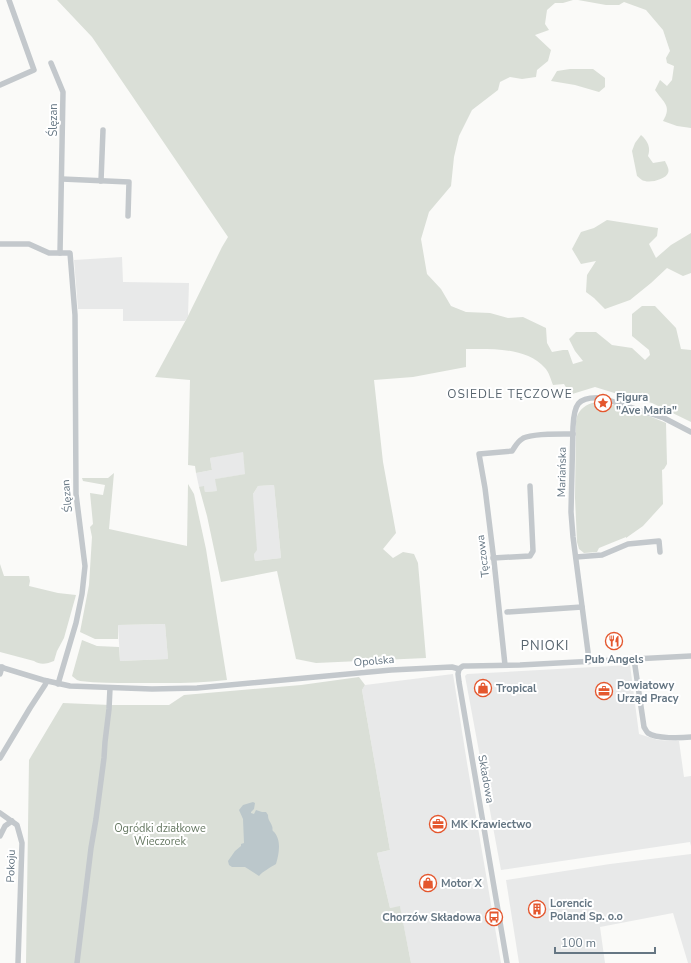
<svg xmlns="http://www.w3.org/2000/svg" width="691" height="963" viewBox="0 0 691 963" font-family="'Nunito Sans',sans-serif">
<rect width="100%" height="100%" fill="#fafaf8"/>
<g fill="#e8e9e9">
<path d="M 122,257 L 123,282 L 189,283 L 188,316 L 185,321 L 123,321 L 123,309 L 78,309 L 74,260 Z"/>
<path d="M 243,451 L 246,474 L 216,479 L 217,491 L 205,492 L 204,487 L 199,487 L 196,473 L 212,470 L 210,458 Z"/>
<path d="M 274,485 L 281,558 L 255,561 L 254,554 L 253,494 L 258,486 Z"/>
<path d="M 165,624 L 168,659 L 120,661 L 118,625 Z"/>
<path d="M 630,665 L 639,734 L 658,740 L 679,741 L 684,777 L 691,776 L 691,846 L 690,842 L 501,870 L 465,676 L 467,674 Z"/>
<path d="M 453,674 L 467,763 L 501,963 L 411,963 L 400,907 L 390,908 L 377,853 L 390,850 L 362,690 L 365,685 Z"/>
<path d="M 691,854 L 691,963 L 688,963 L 673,913 L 600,927 L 605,963 L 519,963 L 506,880 L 610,864 Z"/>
</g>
<g fill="#dadfd7" fill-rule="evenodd">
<path d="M 57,0 L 573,0 L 563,3 L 555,3 L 547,10 L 545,24 L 549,30 L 535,35 L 551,50 L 548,61 L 537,70 L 536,77 L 522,79 L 510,77 L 500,82 L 498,90 L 472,110 L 459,136 L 454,157 L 451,186 L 429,212 L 421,239 L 427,274 L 441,289 L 451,306 L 466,312 L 490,313 L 508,318 L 523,317 L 546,328 L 547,343 L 552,352 L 563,350 L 568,350 L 573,364 L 583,361 L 575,351 L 569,339 L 576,332 L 596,332 L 612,345 L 632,348 L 645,360 L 650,355 L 649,350 L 632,336 L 632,314 L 642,306 L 655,306 L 676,328 L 681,349 L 691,350 L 691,422 L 652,403 L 624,396 L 595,387 L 569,395 L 567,389 L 564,384 L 553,385 C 551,380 549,372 545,368 C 526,347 492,349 466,349 L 466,367 L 413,377 L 374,380 L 383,462 L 396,533 L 383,549 L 393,558 L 403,552 L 414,554 L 418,563 L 426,658 L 316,663 L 296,659 L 277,571 L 221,582 L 207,516 L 199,487 L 204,486 L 205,492 L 217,491 L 215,479 L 245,474 L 243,452 L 210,458 L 212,470 L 196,473 L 195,466 L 188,465 L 190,380 L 155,377 L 188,316 L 222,247 L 228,237 L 92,37 ZM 274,485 L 281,558 L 255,561 L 254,554 L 257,550 L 253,494 L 258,486 Z"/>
<path d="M 578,0 L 691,0 L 691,128 L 677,126 L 663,121 C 672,106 664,103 655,90 L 660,80 L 667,86 L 672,80 L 674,66 L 667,63 L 666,58 L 670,51 L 663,30 L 646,10 L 624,2 L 619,5 L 606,5 Z"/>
<path d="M 570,69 L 593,69 L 605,78 L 605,87 L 599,92 L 575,85 L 551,81 L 557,71 Z"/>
<path d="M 641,135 C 648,141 651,148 648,156 L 653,163 L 665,161 C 666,164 670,169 668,173 C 666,179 651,183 645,181 C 642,181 640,178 637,176 L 632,151 L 635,143 Z"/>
<path d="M 607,220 L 658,228 L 657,236 L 649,244 L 656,258 L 671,245 L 691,233 L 691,273 L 683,276 L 667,268 L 651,283 L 630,300 L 605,309 L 594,298 L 586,292 L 587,275 L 596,261 L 581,264 L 572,249 L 581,232 L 594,228 Z"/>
<path d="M 592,403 C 617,402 643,413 666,423 L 667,464 L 664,469 L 662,470 L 663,504 L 643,526 L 626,538 L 626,537 L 599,548 L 597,552 L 584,553 L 579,549 L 577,542 L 575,498 L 576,421 C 577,412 583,406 592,403 Z"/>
<path d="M 114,473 L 109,529 L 187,546 L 188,484 L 194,494 L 206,549 L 227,680 C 196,684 164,683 132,683 C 115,683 97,683 80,681 L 77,680 L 72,676 L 82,640 L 97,646 L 119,647 L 120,661 L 168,659 L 165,624 L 118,625 L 118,639 L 95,639 L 80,632 L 89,585 L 92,537 L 90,527 L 93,524 L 90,493 L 103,495 L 105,485 L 83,481 L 82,478 L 108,478 Z"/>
<path d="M 0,564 L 4,576 L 29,576 L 30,581 L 29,586 L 58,593 L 76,595 L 64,638 L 57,651 L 54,661 C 47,664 40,665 34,661 L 0,652 Z"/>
<path d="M 359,677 L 365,685 L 362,690 L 390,850 L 377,853 L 390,908 L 400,906 L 411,963 L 26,963 L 29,760 L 63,703 L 110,705 L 169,705 L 184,695 L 301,685 Z"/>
</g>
<path fill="#bbc7cb" d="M 253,802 L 255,803 L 254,809 L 251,812 L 251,813 L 254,814 L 256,810 L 262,812 L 266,812 L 268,815 C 268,821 271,822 272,826 C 273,828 272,830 273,831 C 282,839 279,854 276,864 C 271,867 262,872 259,876 L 245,867 L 232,867 L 229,865 L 228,861 L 235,851 L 241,846 L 241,844 L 244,843 L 243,819 L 239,810 L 243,805 Z"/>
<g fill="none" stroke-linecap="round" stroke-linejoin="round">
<g stroke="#c3c8cc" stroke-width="5.5">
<path d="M 51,63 L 63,92 L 60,253"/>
<path d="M 0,85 L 34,70 L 9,0"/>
<path d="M 62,179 L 129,182 L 128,216"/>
<path d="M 101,181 L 103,130"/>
<path d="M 0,244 L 29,244 L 49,253 L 70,253 L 75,315 L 76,494 L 85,566 L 82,594 L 76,623 L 58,684"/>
<path d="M 576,557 L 602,555 L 628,544 L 659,541 L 660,552"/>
<path d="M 493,558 L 530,556 L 533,551 L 530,486"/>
<path d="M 507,612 L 582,607"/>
<path d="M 634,659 L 644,727 C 646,730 646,731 648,733 C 656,739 681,738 691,737"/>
<path d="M 588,662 L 588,652 L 573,537 L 571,512 L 573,427 C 574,405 577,396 602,398 L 664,418 L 691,432"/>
<path d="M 505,665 L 494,561 L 485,488 L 479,454 L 512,451 C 515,447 517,442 522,439 C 529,433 562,434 573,434"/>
<path d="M 0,667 L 43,680 L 70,686 L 152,689 L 197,688 L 391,670 L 452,667 L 459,669 L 463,666 L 468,666 L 520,665 L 691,656"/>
<path d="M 459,669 L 458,674 L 459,682 L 507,963"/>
<path d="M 0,674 L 2,667"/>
<path d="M 0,758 L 30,708 L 45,685 L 47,681"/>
<path d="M 0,813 L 17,825 L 22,843 L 18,963"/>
<path d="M 0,836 L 5,826 L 12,821"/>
<path d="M 77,963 L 91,848 L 96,819 L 104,758 L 105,742 L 109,709 L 110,688"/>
</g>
</g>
<defs>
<g id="sight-ring" transform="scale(0.9)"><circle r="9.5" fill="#fff" stroke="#e4572e" stroke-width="1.5"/><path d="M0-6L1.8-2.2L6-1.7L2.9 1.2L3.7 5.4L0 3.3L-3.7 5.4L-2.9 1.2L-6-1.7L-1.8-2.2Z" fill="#e4572e"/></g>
<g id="restaurant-ring" transform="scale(0.9)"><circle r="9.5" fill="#fff" stroke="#e4572e" stroke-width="1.5"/><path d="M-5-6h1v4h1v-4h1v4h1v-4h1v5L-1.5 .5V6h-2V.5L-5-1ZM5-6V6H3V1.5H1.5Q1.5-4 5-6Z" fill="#e4572e"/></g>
<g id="shop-ring" transform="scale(0.9)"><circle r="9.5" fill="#fff" stroke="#e4572e" stroke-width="1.5"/><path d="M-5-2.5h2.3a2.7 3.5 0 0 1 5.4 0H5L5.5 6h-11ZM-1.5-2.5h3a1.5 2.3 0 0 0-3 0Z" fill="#e4572e"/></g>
<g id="office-ring" transform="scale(0.9)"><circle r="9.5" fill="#fff" stroke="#e4572e" stroke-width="1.5"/><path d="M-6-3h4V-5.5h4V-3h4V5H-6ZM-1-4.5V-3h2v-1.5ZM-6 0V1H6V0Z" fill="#e4572e"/></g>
<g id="building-ring" transform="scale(0.9)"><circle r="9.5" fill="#fff" stroke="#e4572e" stroke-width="1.5"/><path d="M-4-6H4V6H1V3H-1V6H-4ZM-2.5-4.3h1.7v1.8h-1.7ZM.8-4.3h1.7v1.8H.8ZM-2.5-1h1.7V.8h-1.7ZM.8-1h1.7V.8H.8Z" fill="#e4572e"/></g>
<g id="bus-ring" transform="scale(0.9)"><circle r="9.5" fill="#fff" stroke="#e4572e" stroke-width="1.5"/><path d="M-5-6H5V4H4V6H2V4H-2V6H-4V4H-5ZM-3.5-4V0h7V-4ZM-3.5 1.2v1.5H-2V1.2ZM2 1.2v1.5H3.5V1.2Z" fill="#e4572e"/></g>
</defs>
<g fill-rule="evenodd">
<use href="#sight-ring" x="603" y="403"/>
<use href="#restaurant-ring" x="614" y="641"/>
<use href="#shop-ring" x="483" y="688"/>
<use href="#office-ring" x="604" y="691"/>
<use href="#office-ring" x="438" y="824"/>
<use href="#shop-ring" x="428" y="883"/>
<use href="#building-ring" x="537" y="909"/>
<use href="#bus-ring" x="494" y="917"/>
</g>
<g text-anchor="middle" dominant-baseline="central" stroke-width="4" stroke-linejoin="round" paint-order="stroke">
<g font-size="11" fill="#657683" stroke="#fff">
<text transform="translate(53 120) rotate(-90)">Ślęzan</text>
<text transform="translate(562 472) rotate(-89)">Mariańska</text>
<text transform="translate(67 496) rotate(-95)">Ślęzan</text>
<text transform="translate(483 556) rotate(-97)">Tęczowa</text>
<text transform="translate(374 661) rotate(-5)">Opolska</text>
<text transform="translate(486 779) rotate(80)">Składowa</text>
<text transform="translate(11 866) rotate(-88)">Pokoju</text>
</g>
<g font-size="11" font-weight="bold" fill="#657683" stroke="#fff" text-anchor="start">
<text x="616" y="397">Figura<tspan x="616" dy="13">"Ave Maria"</tspan></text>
<text x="614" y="659" text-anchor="middle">Pub Angels</text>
<text x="617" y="685">Powiatowy<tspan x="617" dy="13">Urząd Pracy</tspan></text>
<text x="496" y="688">Tropical</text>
<text x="451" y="824">MK Krawiectwo</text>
<text x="441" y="883">Motor X</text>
<text x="550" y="903">Lorencic<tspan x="550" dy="13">Poland Sp. o.o</tspan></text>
<text x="481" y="917" text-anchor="end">Chorzów Składowa</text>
</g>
<g font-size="11" fill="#687a64" stroke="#fff">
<text x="160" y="828">Ogródki działkowe<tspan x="160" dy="13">Wieczorek</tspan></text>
</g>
<g font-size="12" letter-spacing="1" fill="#57646e" stroke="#fff">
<text x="510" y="394">OSIEDLE TĘCZOWE</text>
</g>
<g font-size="13" letter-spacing="1" fill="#57646e" stroke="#fff">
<text x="545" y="646">PNIOKI</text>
</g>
</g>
<path d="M555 947v6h100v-6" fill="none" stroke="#657683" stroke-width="2"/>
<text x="561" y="947" font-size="12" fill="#657683" stroke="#ffffff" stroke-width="3" paint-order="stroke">100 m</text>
</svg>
